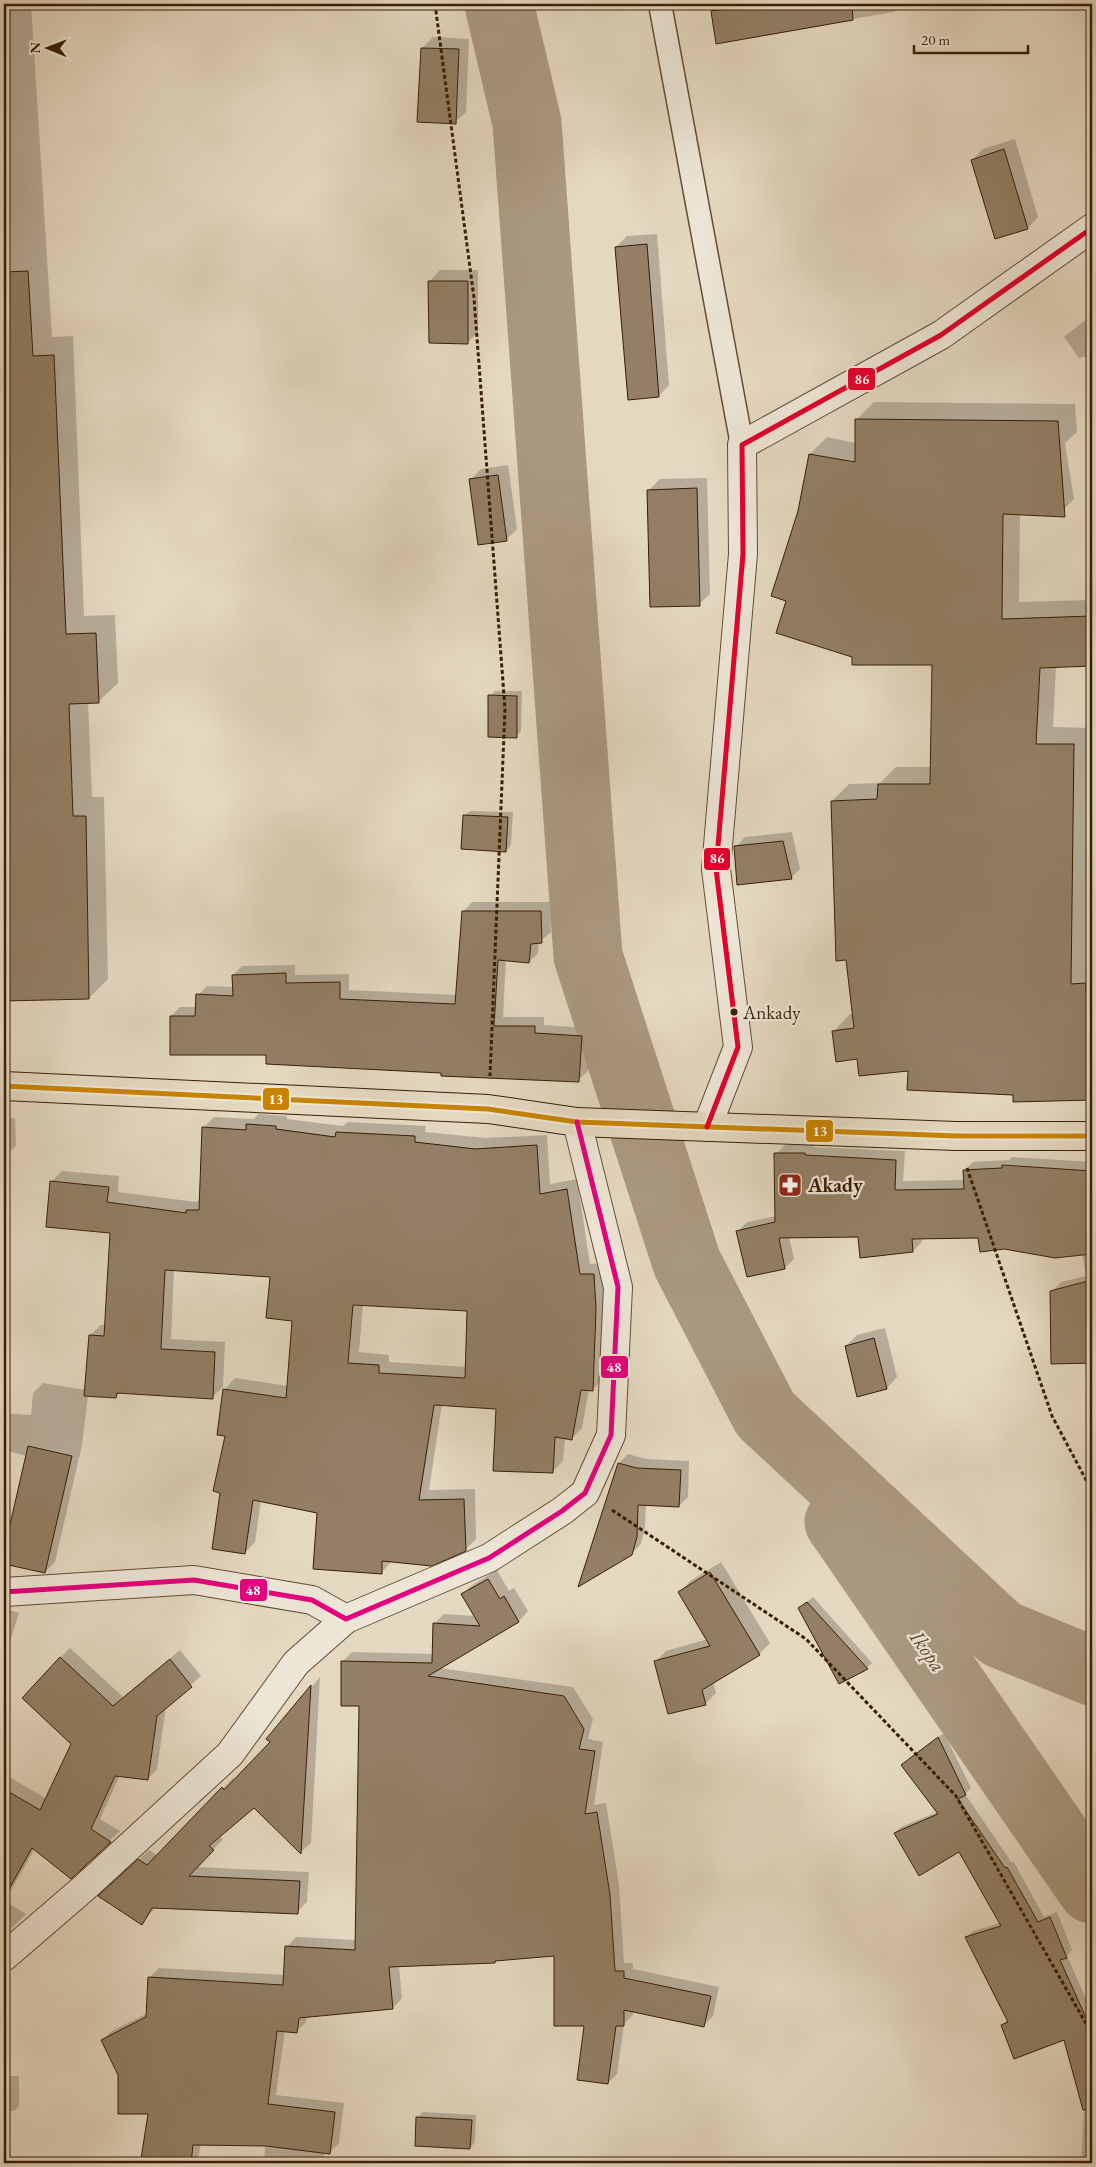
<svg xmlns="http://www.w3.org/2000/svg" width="1096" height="2167" viewBox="0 0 1096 2167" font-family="'EB Garamond',serif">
<rect width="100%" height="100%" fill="#e4d8c0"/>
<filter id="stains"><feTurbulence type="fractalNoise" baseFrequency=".004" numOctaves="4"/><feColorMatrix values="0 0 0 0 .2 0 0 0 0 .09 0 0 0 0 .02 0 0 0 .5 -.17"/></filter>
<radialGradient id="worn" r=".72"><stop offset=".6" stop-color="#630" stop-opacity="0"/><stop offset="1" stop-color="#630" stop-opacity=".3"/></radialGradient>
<g fill="#0003" fill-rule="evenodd">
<path d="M 4,4 L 31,4 L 52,337 L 73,336 L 84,616 L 115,615 L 118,683 L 98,702 L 88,702 L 92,797 L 104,797 L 108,979 L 89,998 L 4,999 Z"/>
<path d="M 711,4 L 902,4 L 894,12 L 717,42 Z"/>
<path d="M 433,37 L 469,39 L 466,112 L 455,122 L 422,48 Z"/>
<path d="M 1015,139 L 1038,217 L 1028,228 L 972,160 L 983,149 Z"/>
<path d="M 657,234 L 669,385 L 659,396 L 616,247 L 627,236 Z"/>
<path d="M 440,270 L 478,270 L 478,332 L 468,342 L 430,281 Z"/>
<path d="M 1092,315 L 1092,355 L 1079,358 L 1064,337 Z"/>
<path d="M 874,402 L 1075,404 L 1077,432 L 1065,443 L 1074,499 L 1057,516 L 1020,513 L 1019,602 L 1092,600 L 1092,665 L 1056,666 L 1053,727 L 1091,728 L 1088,967 L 1092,967 L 1092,1099 L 1014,1101 L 1014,1094 L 858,1058 L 833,1032 L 850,1014 L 853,1014 L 832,801 L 849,784 L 880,783 L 896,767 L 932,767 L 933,664 L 853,656 L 787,600 L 799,511 L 810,454 L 827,437 L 856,443 L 856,420 Z"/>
<path d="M 508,465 L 517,529 L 506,540 L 470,480 L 481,469 Z"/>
<path d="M 707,478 L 710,594 L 699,604 L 649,490 L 660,479 Z"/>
<path d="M 1092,524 L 1092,597 L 1085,597 L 1090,526 Z"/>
<path d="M 495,691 L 522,691 L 521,731 L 516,736 L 490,696 Z"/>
<path d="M 470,811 L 513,812 L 511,845 L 506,851 L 464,816 Z"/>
<path d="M 792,832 L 800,869 L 791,878 L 736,847 L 745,837 Z"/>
<path d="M 472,902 L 550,902 L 551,932 L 539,942 L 538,953 L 529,962 L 506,959 L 503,1017 L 544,1017 L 544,1025 L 590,1028 L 588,1071 L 578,1080 L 442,1071 L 267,1053 L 171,1016 L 180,1007 L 197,1007 L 198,995 L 207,986 L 234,987 L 233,975 L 242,966 L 295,965 L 295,975 L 349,974 L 349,990 L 457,995 L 463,912 Z"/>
<path d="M 258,1114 L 287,1116 L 287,1119 L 343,1126 L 348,1122 L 426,1126 L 425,1132 L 486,1138 L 547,1135 L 550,1184 L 577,1179 L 590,1264 L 604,1263 L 606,1297 L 603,1379 L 592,1390 L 589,1389 L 582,1428 L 571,1439 L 565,1438 L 563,1461 L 552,1472 L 497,1408 L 442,1404 L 429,1490 L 475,1489 L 476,1539 L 465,1550 L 392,1561 L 381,1573 L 318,1512 L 261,1500 L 255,1542 L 245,1553 L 221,1492 L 226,1435 L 218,1434 L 225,1389 L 235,1378 L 288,1386 L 293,1320 L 272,1276 L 174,1270 L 171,1339 L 225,1342 L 223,1387 L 212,1397 L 120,1392 L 116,1397 L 88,1395 L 82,1445 L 55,1562 L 45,1572 L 4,1563 L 27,1456 L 4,1450 L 4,1413 L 31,1415 L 33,1393 L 43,1383 L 86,1390 L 90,1335 L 101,1325 L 106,1325 L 112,1231 L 51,1182 L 62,1171 L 119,1176 L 118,1192 L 196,1202 L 200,1199 L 203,1128 L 214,1117 L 254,1119 ZM 363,1304 L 468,1310 L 466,1367 L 389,1362 L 389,1355 L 359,1352 Z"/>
<path d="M 15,1118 L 16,1146 L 4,1156 L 4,1119 Z"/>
<path d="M 814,1144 L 814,1147 L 905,1151 L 903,1181 L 965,1180 L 964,1171 L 973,1162 L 1009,1160 L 1012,1157 L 1092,1162 L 1092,1362 L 1052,1362 L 1052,1292 L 1061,1282 L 1086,1276 L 1082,1254 L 979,1237 L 921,1238 L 922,1242 L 913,1251 L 859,1235 L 789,1237 L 794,1259 L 785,1268 L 748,1276 L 738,1231 L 747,1222 L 776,1216 L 776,1154 L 785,1145 Z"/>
<path d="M 885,1328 L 897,1377 L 887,1388 L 846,1346 L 857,1335 Z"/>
<path d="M 628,1454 L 646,1459 L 689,1461 L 688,1497 L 679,1506 L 646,1505 L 645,1527 L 641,1544 L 631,1554 L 580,1584 L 619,1463 Z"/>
<path d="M 721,1562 L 770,1643 L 759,1654 L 713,1682 L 716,1693 L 705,1704 L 655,1662 L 666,1651 L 708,1639 L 680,1592 L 690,1581 Z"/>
<path d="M 497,1570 L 509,1591 L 514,1588 L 528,1611 L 519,1621 L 440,1668 L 573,1687 L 593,1719 L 588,1739 L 603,1742 L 594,1805 L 606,1803 L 619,1885 L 624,1963 L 633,1963 L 633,1969 L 719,1987 L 713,2016 L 704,2025 L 633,2011 L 633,2015 L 624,2024 L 617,2074 L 608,2083 L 556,1955 L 497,1960 L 495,1962 L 399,1966 L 402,1998 L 393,2008 L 307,2016 L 306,2022 L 297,2031 L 285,2030 L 276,2095 L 344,2103 L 339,2143 L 330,2152 L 324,2152 L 323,2163 L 264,2163 L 265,2145 L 201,2144 L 199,2155 L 191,2163 L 143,2158 L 149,2112 L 119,2075 L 102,2040 L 112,2031 L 148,2013 L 150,1977 L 159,1968 L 285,1975 L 287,1947 L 296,1937 L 356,1940 L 360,1705 L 343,1661 L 352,1652 L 434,1654 L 434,1624 L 444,1614 L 476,1616 L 463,1594 L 472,1585 Z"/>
<path d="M 813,1597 L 872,1663 L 867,1668 L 839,1683 L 800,1608 Z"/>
<path d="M 4,1608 L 19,1613 L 4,1661 Z"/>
<path d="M 70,1648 L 123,1697 L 180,1650 L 201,1676 L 166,1707 L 157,1769 L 148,1779 L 120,1775 L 100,1819 L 120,1831 L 71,1877 L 35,1848 L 5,1901 L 26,1914 L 9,1931 L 4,1931 L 4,1778 L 6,1775 L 47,1799 L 72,1744 L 60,1658 Z"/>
<path d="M 320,1677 L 311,1843 L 301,1852 L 254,1807 L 219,1836 L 223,1839 L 197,1867 L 309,1872 L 307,1902 L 297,1912 L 156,1907 L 142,1923 L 109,1887 L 149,1850 L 158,1856 L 233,1778 L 235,1781 L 272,1742 L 268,1739 Z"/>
<path d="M 944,1733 L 971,1788 L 965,1794 L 1012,1863 L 1014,1862 L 1044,1917 L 1057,1912 L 1072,1950 L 1067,1956 L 1092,2012 L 1092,2036 L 1067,2047 L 1064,2038 L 1002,2025 L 1008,2019 L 967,1937 L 973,1931 L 1000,1923 L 960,1850 L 895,1833 L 901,1827 L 937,1812 L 909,1759 Z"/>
<path d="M 4,2076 L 19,2076 L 19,2106 L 14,2111 L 4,2111 Z"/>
<path d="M 1092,2080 L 1092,2163 L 1081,2163 L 1084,2110 L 1078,2086 L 1083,2081 Z"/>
<path d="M 423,2112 L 476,2115 L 475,2142 L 470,2148 L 418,2117 Z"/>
</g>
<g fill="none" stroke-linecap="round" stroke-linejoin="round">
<g stroke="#aa9980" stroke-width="69">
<path d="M 499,4 L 527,123 L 588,956 L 687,1263 L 765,1414 L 1001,1634 L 1092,1671"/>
<path d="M 839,1522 L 1092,1889"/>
</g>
</g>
<g fill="#927f65" stroke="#391e03" fill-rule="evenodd">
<path d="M 756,4 L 852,4 L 853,20 L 716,44 L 711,11 Z"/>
<path d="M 421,48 L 459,49 L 456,124 L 417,122 Z"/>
<path d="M 1004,149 L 1028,229 L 995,239 L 971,160 Z"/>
<path d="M 647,244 L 659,397 L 628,400 L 615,247 Z"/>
<path d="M 28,271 L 33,356 L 54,355 L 66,634 L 96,633 L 99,703 L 69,704 L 73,816 L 86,816 L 89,999 L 4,1001 L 4,272 Z"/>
<path d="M 428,281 L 468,281 L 468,344 L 429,343 Z"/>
<path d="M 855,419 L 1058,421 L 1065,517 L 1003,514 L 1002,619 L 1092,616 L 1092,666 L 1040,668 L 1036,744 L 1074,744 L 1071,984 L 1086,983 L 1088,1046 L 1092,1046 L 1092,1100 L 1013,1102 L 1013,1095 L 907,1090 L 908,1071 L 859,1076 L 857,1059 L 836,1062 L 832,1031 L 854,1028 L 846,960 L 836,961 L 831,801 L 877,799 L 878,784 L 930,784 L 932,665 L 852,665 L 852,657 L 776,633 L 786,601 L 771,596 L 798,511 L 809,454 L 855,462 Z"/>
<path d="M 498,475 L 507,541 L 478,545 L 469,479 Z"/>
<path d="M 697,488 L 700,606 L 650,607 L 647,490 Z"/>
<path d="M 488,695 L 517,696 L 517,738 L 488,737 Z"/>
<path d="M 463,815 L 508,817 L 506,852 L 461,849 Z"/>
<path d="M 783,841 L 792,879 L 737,885 L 734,846 Z"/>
<path d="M 462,911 L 541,911 L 542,943 L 531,944 L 529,963 L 498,960 L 494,1026 L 535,1026 L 535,1033 L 582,1036 L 579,1082 L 441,1076 L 441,1073 L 266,1064 L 266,1055 L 170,1055 L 170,1016 L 195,1016 L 196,994 L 233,996 L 232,975 L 286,973 L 286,983 L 340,982 L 340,999 L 455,1004 Z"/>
<path d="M 246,1124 L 276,1126 L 276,1129 L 335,1137 L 336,1132 L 415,1136 L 415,1142 L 475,1149 L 537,1145 L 540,1194 L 567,1189 L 580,1274 L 594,1274 L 596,1309 L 593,1391 L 581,1390 L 572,1440 L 555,1437 L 553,1473 L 493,1471 L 496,1409 L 434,1405 L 419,1500 L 464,1499 L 466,1551 L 432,1566 L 382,1561 L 382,1574 L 313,1569 L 317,1513 L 253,1500 L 245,1554 L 212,1549 L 220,1493 L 213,1491 L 225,1436 L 217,1435 L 223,1389 L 286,1398 L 292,1321 L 266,1318 L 270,1277 L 165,1270 L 161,1349 L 215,1352 L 213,1399 L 117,1393 L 116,1398 L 84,1396 L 89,1335 L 104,1336 L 110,1233 L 46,1227 L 50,1181 L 109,1187 L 107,1202 L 186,1213 L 186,1210 L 199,1210 L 202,1127 L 246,1130 ZM 353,1305 L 467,1311 L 465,1378 L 379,1373 L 379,1365 L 348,1363 Z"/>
<path d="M 774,1153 L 805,1153 L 805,1155 L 896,1160 L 895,1190 L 964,1189 L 963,1170 L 1002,1168 L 1002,1165 L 1092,1171 L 1092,1254 L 1055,1258 L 1004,1249 L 980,1252 L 978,1238 L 912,1239 L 913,1252 L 860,1258 L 858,1237 L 779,1238 L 785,1269 L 747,1277 L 736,1231 L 775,1222 Z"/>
<path d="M 1092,1280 L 1092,1363 L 1051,1364 L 1050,1291 Z"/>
<path d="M 874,1338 L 887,1389 L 857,1397 L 845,1346 Z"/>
<path d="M 28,1446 L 72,1456 L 45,1573 L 4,1564 L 4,1551 Z"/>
<path d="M 618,1463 L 637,1468 L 681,1470 L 679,1507 L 638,1505 L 637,1537 L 632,1555 L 578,1587 Z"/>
<path d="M 710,1572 L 760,1655 L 702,1690 L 706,1705 L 668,1714 L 654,1661 L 710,1646 L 678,1592 Z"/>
<path d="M 488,1579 L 500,1599 L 504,1596 L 519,1622 L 428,1676 L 564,1696 L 584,1729 L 579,1749 L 595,1751 L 585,1814 L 597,1812 L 610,1895 L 615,1971 L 624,1971 L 624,1978 L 711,1996 L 704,2027 L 624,2010 L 624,2026 L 616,2026 L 608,2084 L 577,2080 L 584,2026 L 554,2026 L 554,1956 L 495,1961 L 495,1963 L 389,1967 L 393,2009 L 299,2018 L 297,2033 L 277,2031 L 268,2104 L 335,2112 L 330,2154 L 266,2146 L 193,2145 L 191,2163 L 174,2163 L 141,2159 L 148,2114 L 118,2114 L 118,2075 L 101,2040 L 146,2017 L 148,1977 L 283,1985 L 285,1946 L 355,1950 L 359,1706 L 341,1706 L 341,1661 L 432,1663 L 433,1623 L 480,1626 L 461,1594 Z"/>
<path d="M 807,1602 L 868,1669 L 839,1684 L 798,1608 Z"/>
<path d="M 60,1657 L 113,1706 L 170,1659 L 192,1687 L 157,1716 L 148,1780 L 115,1776 L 91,1829 L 111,1842 L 71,1879 L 32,1848 L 4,1898 L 4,1789 L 40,1810 L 71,1744 L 22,1698 Z"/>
<path d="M 311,1685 L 301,1854 L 254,1808 L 209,1846 L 214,1850 L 189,1876 L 300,1881 L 298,1914 L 152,1908 L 142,1925 L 98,1896 L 138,1859 L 147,1865 L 222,1787 L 224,1790 L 270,1742 L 266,1739 Z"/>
<path d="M 938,1737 L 966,1795 L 958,1799 L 1005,1868 L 1007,1867 L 1038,1922 L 1050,1917 L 1067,1958 L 1060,1960 L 1092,2031 L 1092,2108 L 1083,2110 L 1064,2040 L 1014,2059 L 1001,2025 L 1008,2022 L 965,1937 L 1001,1926 L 959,1852 L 919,1876 L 894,1833 L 938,1814 L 901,1765 Z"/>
<path d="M 416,2117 L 472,2120 L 470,2149 L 415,2146 Z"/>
</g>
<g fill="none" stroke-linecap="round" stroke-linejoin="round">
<g stroke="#644c32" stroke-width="25">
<path id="lane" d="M 660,4 L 742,445"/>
</g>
<g stroke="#644c32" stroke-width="30">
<g id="street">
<path d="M 707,1127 L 738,1047 L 716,869 L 743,554 L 742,445 L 941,335 L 1092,228"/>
<path d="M 4,1592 L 194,1580 L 312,1600 L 346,1619 L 489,1558 L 562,1511 L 585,1493 L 611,1435 L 618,1287 L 577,1122"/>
<path d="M 4,1957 L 84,1888 L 230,1754 L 296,1663 L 346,1619"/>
</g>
</g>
<g stroke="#391e03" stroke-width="30">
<path id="primary" d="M 4,1086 L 488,1109 L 577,1122 L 956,1136 L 1092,1136"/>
</g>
<g stroke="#391e03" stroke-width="3" stroke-dasharray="4 2.5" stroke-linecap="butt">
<path d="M 435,4 L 474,298 L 505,709 L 490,1076"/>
<path d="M 967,1168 L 1052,1416 L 1092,1491"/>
<path d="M 612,1510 L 806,1639 L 956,1796 L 1088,2027 L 1088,2163"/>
</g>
<use href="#lane" stroke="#ede6d6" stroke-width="22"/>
<use href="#street" stroke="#ede6d6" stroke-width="28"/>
<use href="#primary" stroke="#e4d8c0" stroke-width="28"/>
<g stroke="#ede6d6" stroke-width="9">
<path id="bus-1" d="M 4,1086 L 488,1109 L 577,1122 L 956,1136 L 1092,1136"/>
</g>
<g stroke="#ede6d6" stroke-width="9">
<path id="bus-2" d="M 707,1127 L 738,1047 L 716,869 L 743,554 L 742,445 L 941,335 L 1092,228"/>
</g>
<g stroke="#ede6d6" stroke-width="9">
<path id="bus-3" d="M 4,1592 L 194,1580 L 312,1600 L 346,1619 L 489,1558 L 562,1511 L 585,1493 L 611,1435 L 618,1287 L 577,1122"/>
</g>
<use href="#bus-1" stroke="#c88401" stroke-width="5"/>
<use href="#bus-2" stroke="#e4002b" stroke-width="5"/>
<use href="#bus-3" stroke="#e5007d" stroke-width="5"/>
</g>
<defs>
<g id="pharmacy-square" transform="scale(1.25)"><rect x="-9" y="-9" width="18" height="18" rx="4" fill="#8f2418" stroke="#ede6d6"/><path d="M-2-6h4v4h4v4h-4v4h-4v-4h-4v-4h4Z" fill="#fff"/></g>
</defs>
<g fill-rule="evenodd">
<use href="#pharmacy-square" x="790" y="1185"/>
</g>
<circle fill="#391e03" stroke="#ede6d6" stroke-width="2" cx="734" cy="1012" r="4.5"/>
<g text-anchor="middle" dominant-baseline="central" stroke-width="4.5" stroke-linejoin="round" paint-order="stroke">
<g font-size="19" fill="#391e03" stroke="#ede6d6" text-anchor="start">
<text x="743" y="1012">Ankady</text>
</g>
<g font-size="20" font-weight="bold" fill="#391e03" stroke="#ede6d6" text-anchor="start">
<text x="808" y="1185">Akady</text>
</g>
<g font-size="21" font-style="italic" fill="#61492f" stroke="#ede6d6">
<text transform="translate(928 1651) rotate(55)">Ikopa</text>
</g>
</g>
<g stroke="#ede6d6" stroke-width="2">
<rect x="847" y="367" width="29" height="24" rx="5" fill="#e4002b"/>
<rect x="703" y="847" width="28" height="24" rx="5" fill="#e4002b"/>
<rect x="262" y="1087" width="28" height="24" rx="5" fill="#c88401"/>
<rect x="805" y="1119" width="29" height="24" rx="5" fill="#c88401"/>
<rect x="600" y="1355" width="29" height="24" rx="5" fill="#e5007d"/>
<rect x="239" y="1578" width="29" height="24" rx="5" fill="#e5007d"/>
</g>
<g font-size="14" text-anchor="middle" font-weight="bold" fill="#fff">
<text x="862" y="384">86</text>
<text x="717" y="863">86</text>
<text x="276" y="1104">13</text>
<text x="820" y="1136">13</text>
<text x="614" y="1372">48</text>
<text x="253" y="1595">48</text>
</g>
<rect width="1096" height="2167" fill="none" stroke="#e4d8c0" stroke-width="20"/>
<rect x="5" y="5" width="1086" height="2157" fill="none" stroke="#391e03" stroke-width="2.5"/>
<rect x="10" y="10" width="1076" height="2147" fill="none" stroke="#391e03"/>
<g transform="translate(48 48) rotate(271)" stroke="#ede6d6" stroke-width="4" paint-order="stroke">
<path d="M0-4L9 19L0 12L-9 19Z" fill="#391e03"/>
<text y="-8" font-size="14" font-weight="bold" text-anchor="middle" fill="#391e03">N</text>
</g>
<path d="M914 45v8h114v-8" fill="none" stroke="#391e03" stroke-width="2.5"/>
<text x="921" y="45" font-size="15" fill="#391e03" stroke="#ede6d6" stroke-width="4" paint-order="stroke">20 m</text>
<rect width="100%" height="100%" filter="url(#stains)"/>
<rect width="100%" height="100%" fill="url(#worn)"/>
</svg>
